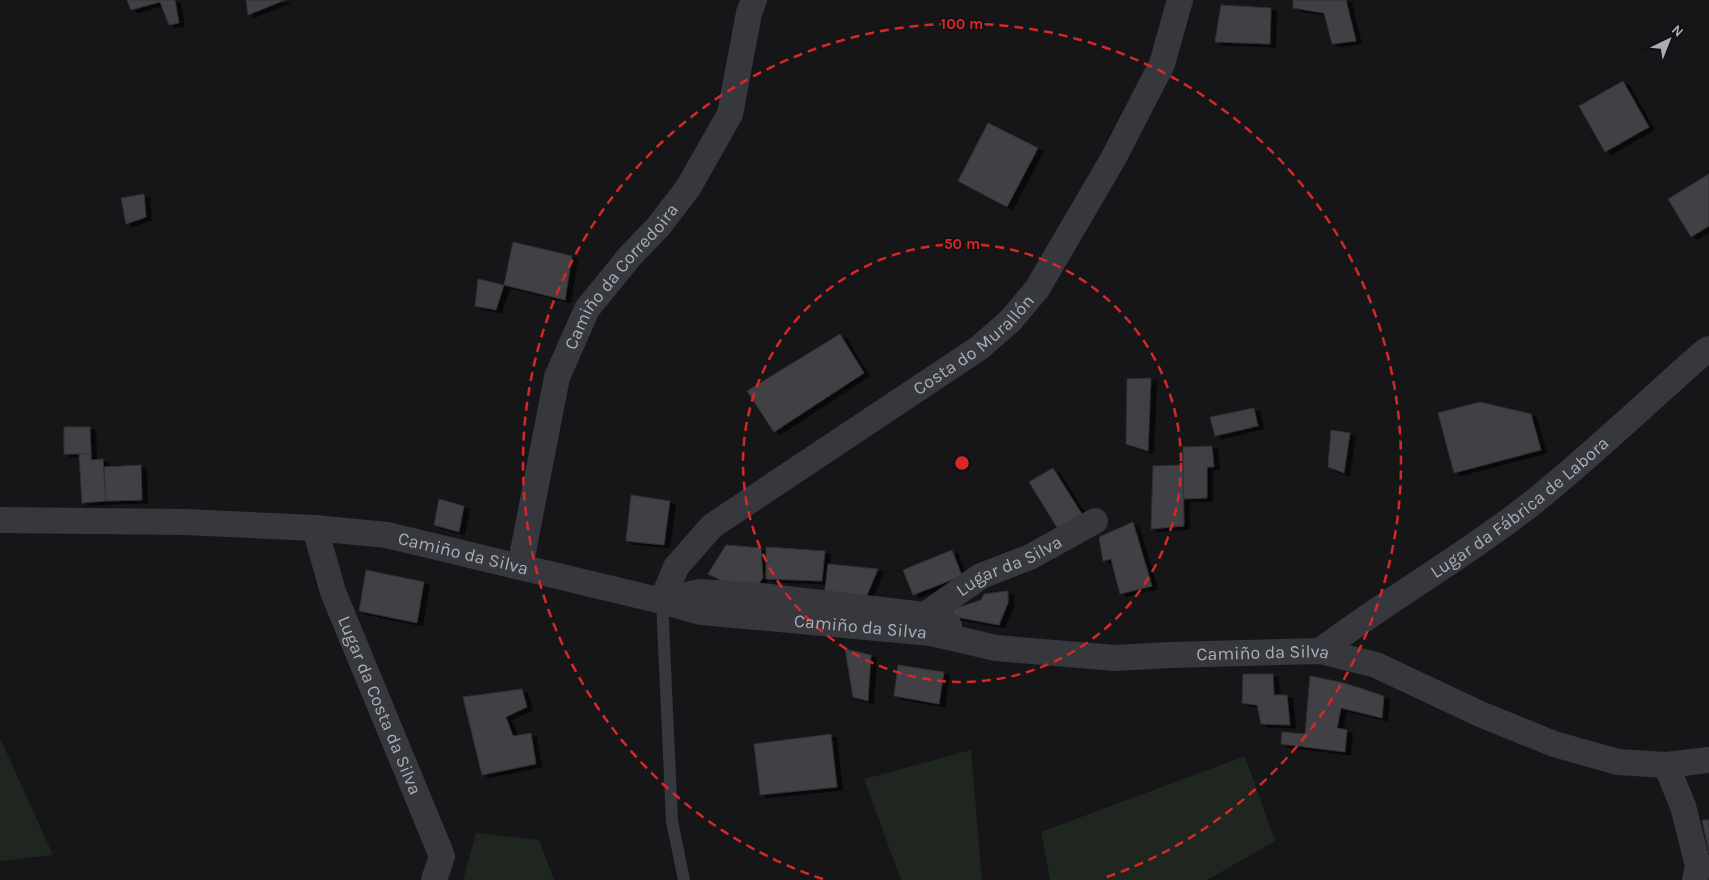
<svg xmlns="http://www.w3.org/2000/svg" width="1709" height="880" viewBox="0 0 1709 880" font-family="Karla,sans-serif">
<defs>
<filter id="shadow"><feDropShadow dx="5.5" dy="3" stdDeviation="0" flood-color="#0009"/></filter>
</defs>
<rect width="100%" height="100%" fill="#161618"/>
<g fill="#1e261f">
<path d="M 0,738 L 53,855 L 0,861 Z"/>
<path d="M 971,750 L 982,880 L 901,880 L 864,779 Z"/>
<path d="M 1245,756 L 1275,841 L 1207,880 L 1050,880 L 1041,832 Z"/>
<path d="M 476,833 L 539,840 L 554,880 L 463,880 Z"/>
</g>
<g fill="#404145" stroke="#303034" filter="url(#shadow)">
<path d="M 127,0 L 175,0 L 179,23 L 169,25 L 160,2 L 131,10 Z"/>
<path d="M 246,0 L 285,0 L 248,15 Z"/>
<path d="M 1293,0 L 1346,0 L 1356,41 L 1332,44 L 1324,13 L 1293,8 Z"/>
<path d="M 1221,5 L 1271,8 L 1270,44 L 1215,42 Z"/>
<path d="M 1623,81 L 1649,127 L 1605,152 L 1579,106 Z"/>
<path d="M 988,123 L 1038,148 L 1007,207 L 958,181 Z"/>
<path d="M 1709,174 L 1709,226 L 1691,237 L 1668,199 Z"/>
<path d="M 144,194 L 146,217 L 126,224 L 121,198 Z"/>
<path d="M 513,242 L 572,256 L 565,300 L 504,285 Z"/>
<path d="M 478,279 L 504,285 L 496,310 L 475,306 Z"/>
<path d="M 840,334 L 864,373 L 774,432 L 747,391 Z"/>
<path d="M 1151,378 L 1148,451 L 1126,444 L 1127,379 Z"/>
<path d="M 1480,402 L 1531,414 L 1541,450 L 1454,473 L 1438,413 Z"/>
<path d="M 1254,408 L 1258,426 L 1215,436 L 1210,417 Z"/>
<path d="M 64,427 L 90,427 L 91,454 L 64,454 Z"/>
<path d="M 1331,430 L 1350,433 L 1344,473 L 1328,467 Z"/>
<path d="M 1212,446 L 1214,467 L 1207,467 L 1207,498 L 1183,499 L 1183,447 Z"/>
<path d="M 79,454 L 91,454 L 91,460 L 103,459 L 106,501 L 82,503 Z"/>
<path d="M 141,465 L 142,500 L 106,501 L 104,467 Z"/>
<path d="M 1183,465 L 1184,526 L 1151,529 L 1153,466 Z"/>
<path d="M 1053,468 L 1085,519 L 1061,534 L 1029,482 Z"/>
<path d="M 631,495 L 670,501 L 664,545 L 626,541 Z"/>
<path d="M 439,499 L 464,506 L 459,532 L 434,525 Z"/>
<path d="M 1133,522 L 1152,586 L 1120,594 L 1111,559 L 1103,561 L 1099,537 Z"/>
<path d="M 726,545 L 761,548 L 763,578 L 755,588 L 722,581 L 708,574 Z"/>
<path d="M 766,547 L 825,551 L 822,581 L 766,579 Z"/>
<path d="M 952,550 L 962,576 L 913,595 L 903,570 Z"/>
<path d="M 828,564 L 878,569 L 865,600 L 824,597 Z"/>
<path d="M 366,570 L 424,582 L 417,623 L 359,611 Z"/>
<path d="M 1008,591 L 1008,603 L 999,625 L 951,616 L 954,609 L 981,600 L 984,594 Z"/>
<path d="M 845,649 L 871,655 L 868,701 L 853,697 Z"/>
<path d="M 898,665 L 944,672 L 939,704 L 894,696 Z"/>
<path d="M 1243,674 L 1273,674 L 1274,695 L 1287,695 L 1290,725 L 1261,724 L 1257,705 L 1242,703 Z"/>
<path d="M 1310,676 L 1344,683 L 1384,696 L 1382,718 L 1341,708 L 1337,728 L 1347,730 L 1345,752 L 1281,744 L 1282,732 L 1305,734 Z"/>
<path d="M 522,689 L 527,707 L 506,717 L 513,736 L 531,733 L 536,764 L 482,775 L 463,697 Z"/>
<path d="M 831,734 L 837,787 L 760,795 L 754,744 Z"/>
<path d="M 1702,820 L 1709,820 L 1709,853 Z"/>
</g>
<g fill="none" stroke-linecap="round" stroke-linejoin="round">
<path stroke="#37383d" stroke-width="12" d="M 662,601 L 672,821 L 684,880"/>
<g stroke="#37383d" stroke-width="26">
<path id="s1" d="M 0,520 L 185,522 L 315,528 L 387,535 L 662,601 L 701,612 L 931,633 L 996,648 L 1115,658 L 1170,655 L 1320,651 L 1376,665 L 1480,714 L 1554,744 L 1618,762 L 1666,765 L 1709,760"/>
<path id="s2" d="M 315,528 L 333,592 L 442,856 L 434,880"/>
<path id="s3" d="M 520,567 L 557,377 L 587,309 L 630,256 L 658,227 L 688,188 L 730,114 L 749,13 L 754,0"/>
<path d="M 665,600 L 700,592 L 761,596 L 925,615 L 949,626"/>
<path id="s4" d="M 662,601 L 676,567 L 712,526 L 979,348 L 1011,320 L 1037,289 L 1113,159 L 1162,64 L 1180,0"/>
<path id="s5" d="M 925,615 L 981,576 L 1030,557 L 1095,521"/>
<path id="s6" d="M 1320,651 C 1388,599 1464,557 1531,504 C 1591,456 1647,402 1704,352 L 1709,349"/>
<path d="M 1666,765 L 1683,806 L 1698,866 L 1695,880"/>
</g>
</g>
<g fill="none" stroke="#d62828" stroke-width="2.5" stroke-dasharray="9 6">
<circle cx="962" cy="463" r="219"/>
<path d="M823 879A439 439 0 1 1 1101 879"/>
</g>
<g text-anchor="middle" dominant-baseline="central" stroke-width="4" stroke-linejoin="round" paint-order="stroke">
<g font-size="18" fill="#a8adb8" stroke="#111113">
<text stroke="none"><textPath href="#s3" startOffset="314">Camiño da Corredoira</textPath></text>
<text stroke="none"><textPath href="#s4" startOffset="410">Costa do Murallón</textPath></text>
<text stroke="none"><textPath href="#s6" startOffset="246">Lugar da Fábrica de Labora</textPath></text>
<text stroke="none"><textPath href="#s1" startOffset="466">Camiño da Silva</textPath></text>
<text stroke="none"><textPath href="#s5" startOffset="98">Lugar da Silva</textPath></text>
<text stroke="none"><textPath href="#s1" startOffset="871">Camiño da Silva</textPath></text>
<text stroke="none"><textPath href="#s1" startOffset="1276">Camiño da Silva</textPath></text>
<text stroke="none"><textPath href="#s2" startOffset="189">Lugar da Costa da Silva</textPath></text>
</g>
</g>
<circle cx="962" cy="463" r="8" fill="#d62828" stroke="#111113" stroke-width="2.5"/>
<g font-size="15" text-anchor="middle" font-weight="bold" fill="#d62828" stroke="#111113" stroke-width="4" stroke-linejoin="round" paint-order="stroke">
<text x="962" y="29">100 m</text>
<text x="962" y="249">50 m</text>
</g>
<g transform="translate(1669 40) rotate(43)" stroke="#111113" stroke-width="4" paint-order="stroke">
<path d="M0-4L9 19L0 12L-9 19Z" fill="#a8adb8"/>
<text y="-8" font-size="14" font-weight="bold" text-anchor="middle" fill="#a8adb8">N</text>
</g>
</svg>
